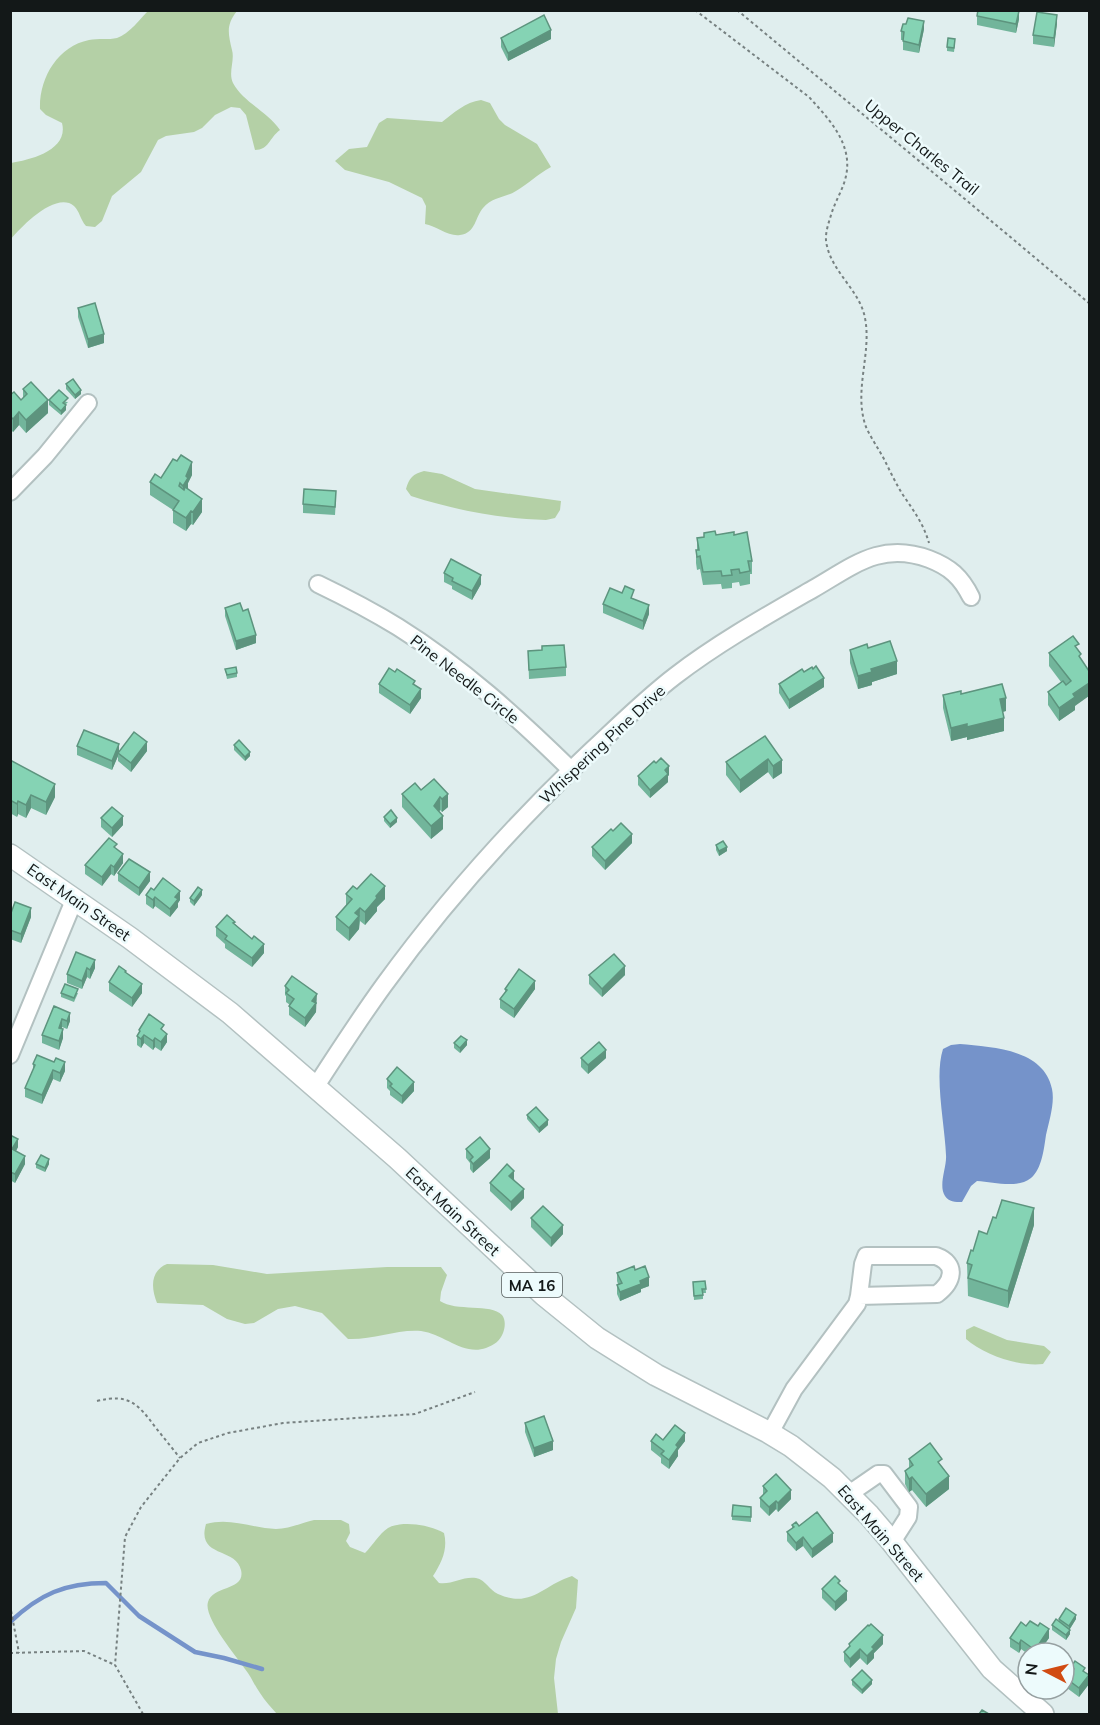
<svg xmlns="http://www.w3.org/2000/svg" width="1100" height="1725" viewBox="0 0 1100 1725" font-family="Mulish,sans-serif">
<rect width="100%" height="100%" fill="#e0eeee"/>
<g fill="#b4d0a6">
<path d="M 149,10 L 237,11 C 226,25 228,33 232,50 C 235,60 228,73 233,83 C 243,102 268,112 280,130 C 269,138 269,150 255,150 L 246,115 L 240,108 L 231,107 L 215,115 L 202,128 L 194,132 L 166,136 L 158,140 L 141,172 L 112,196 L 102,221 L 95,227 L 86,226 C 80,219 80,212 74,206 C 56,191 22,226 11,239 L 11,163 C 31,160 69,150 62,123 L 46,115 L 40,109 C 39,78 58,46 89,40 C 98,38 109,40 117,38 C 129,34 140,19 149,10 Z"/>
<path d="M 481,100 L 490,103 L 499,119 L 505,125 L 537,144 L 551,167 C 538,174 528,184 516,191 C 505,198 492,197 483,208 C 475,217 476,233 460,235 C 449,237 436,226 425,224 L 426,206 L 422,198 L 389,182 L 345,170 L 335,161 L 349,149 L 367,147 L 379,123 L 387,118 L 442,122 C 454,113 465,102 481,100 Z"/>
<path d="M 424,471 L 442,474 L 475,489 L 561,501 L 560,510 L 555,518 L 546,520 C 496,518 459,511 411,496 L 406,489 C 409,478 413,474 424,471 Z"/>
<path d="M 167,1264 L 213,1265 L 267,1274 L 387,1267 L 441,1267 L 447,1275 L 441,1292 L 440,1301 C 456,1312 491,1303 502,1315 C 506,1320 505,1328 503,1333 C 500,1341 494,1345 486,1348 C 463,1356 444,1334 421,1331 C 397,1329 373,1340 348,1339 L 322,1313 L 295,1306 L 278,1309 L 254,1323 L 245,1324 L 227,1319 L 203,1305 L 157,1303 C 151,1288 150,1271 167,1264 Z"/>
<path d="M 974,1326 L 1007,1340 L 1044,1346 L 1051,1352 L 1043,1364 C 1019,1367 984,1355 966,1339 L 966,1330 Z"/>
<path d="M 314,1520 L 341,1520 L 349,1524 L 350,1533 L 346,1541 L 350,1547 L 365,1553 C 373,1545 379,1534 388,1528 C 402,1520 431,1525 444,1533 C 448,1549 442,1562 433,1576 L 439,1583 C 452,1585 463,1576 476,1578 C 486,1580 489,1590 498,1594 C 531,1609 543,1585 572,1576 L 578,1580 L 576,1608 L 561,1642 L 556,1659 L 554,1678 L 558,1714 L 277,1714 C 271,1707 265,1701 260,1693 C 254,1685 251,1676 245,1669 C 236,1656 203,1617 208,1602 C 213,1585 246,1591 241,1570 C 236,1547 196,1558 206,1524 C 230,1517 252,1528 276,1529 C 288,1529 302,1523 314,1520 Z"/>
</g>
<path fill="#7593ca" d="M 960,1044 C 992,1047 1044,1049 1052,1089 C 1055,1103 1049,1121 1046,1135 C 1044,1148 1042,1169 1031,1178 C 1017,1189 994,1182 977,1181 L 971,1186 L 962,1202 C 955,1202 949,1202 945,1196 C 938,1185 947,1167 946,1155 C 945,1126 934,1076 943,1049 L 951,1045 Z"/>
<g fill="none" stroke-linecap="round" stroke-linejoin="round">
<path stroke="#7593ca" stroke-width="4.5" d="M 10,1622 C 40,1594 65,1583 106,1583 L 139,1616 L 195,1652 L 224,1658 L 262,1669"/>
<g stroke="#b3c1c1" stroke-width="20">
<g id="minor">
<path d="M 10,492 L 45,456 L 88,403"/>
<path d="M 318,584 C 345,597 372,611 398,627 C 462,667 518,718 571,770"/>
<path d="M 10,1055 L 75,898"/>
<path d="M 316,1086 C 338,1052 360,1018 384,985 C 445,901 515,823 591,751 C 618,726 645,699 675,676 C 718,643 766,616 813,589 C 853,566 881,541 929,559 C 950,567 961,577 971,597"/>
<path d="M 770,1433 L 794,1389 L 857,1304 L 859,1296 L 937,1294 C 953,1282 958,1264 936,1256 L 866,1256 L 863,1264 L 859,1296"/>
<path d="M 849,1494 L 878,1474 L 884,1474 L 909,1507 L 908,1517 L 892,1542"/>
</g>
</g>
<g stroke="#b3c1c1" stroke-width="24">
<path id="major" d="M 10,855 L 130,938 L 230,1013 L 397,1158 L 544,1295 L 597,1338 L 656,1375 L 768,1432 L 791,1446 L 832,1478 L 869,1515 L 892,1542 L 992,1669 L 1043,1714"/>
</g>
<g stroke="#778181" stroke-width="2" stroke-dasharray="3 3" stroke-linecap="butt">
<path d="M 695,10 L 809,97 C 829,119 853,144 846,176 C 843,190 835,201 831,215 C 828,225 824,236 827,246 C 833,273 860,291 865,318 C 872,354 853,391 866,427 C 871,438 878,448 884,459 C 890,471 896,484 903,495 C 914,511 924,525 929,543"/>
<path d="M 737,10 C 855,108 973,205 1090,304"/>
<path d="M 97,1401 C 129,1393 138,1404 156,1428 C 164,1438 172,1448 180,1458"/>
<path d="M 10,1605 L 19,1653"/>
<path d="M 10,1653 L 84,1651 L 115,1665"/>
<path d="M 143,1714 L 115,1665 L 125,1537 L 141,1507 L 180,1458 L 198,1443 L 228,1433 L 283,1423 L 415,1414 L 475,1392"/>
</g>
<use href="#minor" stroke="#fff" stroke-width="16"/>
<use href="#major" stroke="#fff" stroke-width="21"/>
</g>
<g fill="#72b59b">
<path d="M 977,16 L 1019,19 L 1016,33 L 977,25 Z"/>
<path d="M 1057,23 L 1054,47 L 1033,44 L 1033,35 Z"/>
<path d="M 924,29 L 919,53 L 903,50 L 903,40 L 901,40 L 901,31 Z"/>
<path d="M 501,38 L 551,39 L 508,61 L 501,47 Z"/>
<path d="M 955,43 L 954,52 L 947,51 L 947,47 Z"/>
<path d="M 78,308 L 104,343 L 88,348 L 78,317 Z"/>
<path d="M 66,384 L 81,394 L 75,399 L 66,389 Z"/>
<path d="M 23,389 L 48,413 L 26,433 L 19,425 L 13,432 L 10,429 L 10,395 L 21,400 L 23,398 Z"/>
<path d="M 49,400 L 68,402 L 66,404 L 66,410 L 61,415 L 49,405 Z"/>
<path d="M 192,475 L 188,483 L 188,489 L 202,512 L 193,525 L 191,524 L 186,531 L 173,523 L 173,510 L 150,495 L 150,482 L 161,478 Z"/>
<path d="M 336,500 L 335,515 L 303,513 L 303,504 Z"/>
<path d="M 704,533 L 716,535 L 734,535 L 752,561 L 752,574 L 750,574 L 750,584 L 740,586 L 739,582 L 732,583 L 732,588 L 722,589 L 721,584 L 703,585 L 700,569 L 697,570 L 696,563 L 696,550 L 697,550 L 697,538 L 704,537 Z"/>
<path d="M 444,573 L 481,584 L 472,600 L 452,589 L 452,586 L 444,582 Z"/>
<path d="M 634,599 L 649,614 L 643,630 L 603,613 L 603,604 Z"/>
<path d="M 225,608 L 243,611 L 256,643 L 236,650 L 225,616 Z"/>
<path d="M 1073,636 L 1075,710 L 1059,721 L 1048,705 L 1048,692 L 1061,682 L 1049,666 L 1049,653 Z"/>
<path d="M 868,648 L 897,674 L 872,682 L 872,685 L 858,689 L 850,663 L 850,650 Z"/>
<path d="M 542,650 L 566,667 L 566,676 L 529,679 L 528,651 Z"/>
<path d="M 225,669 L 237,673 L 237,677 L 227,679 Z"/>
<path d="M 804,672 L 824,687 L 789,709 L 779,693 L 779,684 Z"/>
<path d="M 379,684 L 415,686 L 421,698 L 410,714 L 379,693 Z"/>
<path d="M 961,694 L 1006,711 L 1003,712 L 1004,731 L 967,740 L 967,737 L 951,741 L 943,708 L 943,695 Z"/>
<path d="M 765,736 L 782,773 L 773,779 L 768,772 L 740,793 L 726,775 L 726,762 Z"/>
<path d="M 234,745 L 250,756 L 245,761 L 234,750 Z"/>
<path d="M 77,746 L 119,751 L 147,751 L 131,772 L 118,761 L 118,756 L 112,770 L 77,755 Z"/>
<path d="M 10,760 L 55,797 L 46,815 L 31,808 L 26,818 L 18,814 L 17,817 L 10,813 Z"/>
<path d="M 669,775 L 668,776 L 668,782 L 650,798 L 638,785 L 638,776 Z"/>
<path d="M 434,779 L 448,807 L 442,812 L 440,810 L 439,812 L 443,829 L 431,839 L 402,807 L 402,794 L 421,790 Z"/>
<path d="M 384,817 L 397,822 L 390,828 L 384,821 Z"/>
<path d="M 101,818 L 123,825 L 112,837 L 101,827 Z"/>
<path d="M 613,831 L 632,843 L 605,870 L 592,856 L 592,847 Z"/>
<path d="M 716,845 L 727,851 L 719,856 L 716,850 Z"/>
<path d="M 117,849 L 123,863 L 114,876 L 111,874 L 102,886 L 85,874 L 85,865 Z"/>
<path d="M 118,873 L 150,881 L 139,896 L 118,881 Z"/>
<path d="M 357,889 L 385,899 L 377,907 L 377,911 L 365,925 L 360,921 L 359,929 L 349,941 L 336,930 L 336,917 L 346,906 L 346,894 Z"/>
<path d="M 154,890 L 180,900 L 178,903 L 178,907 L 170,917 L 155,906 L 153,909 L 146,904 L 146,895 Z"/>
<path d="M 202,895 L 194,906 L 190,902 L 190,898 Z"/>
<path d="M 10,913 L 31,917 L 21,943 L 10,939 Z"/>
<path d="M 235,924 L 264,953 L 252,967 L 225,948 L 225,944 L 216,936 L 216,927 Z"/>
<path d="M 76,952 L 95,968 L 90,979 L 87,977 L 82,989 L 67,983 L 67,974 Z"/>
<path d="M 126,973 L 142,993 L 132,1007 L 109,991 L 109,982 Z"/>
<path d="M 589,975 L 625,975 L 602,997 L 589,984 Z"/>
<path d="M 285,986 L 317,1003 L 316,1004 L 316,1012 L 305,1027 L 289,1015 L 289,1006 L 290,1005 L 286,1002 L 286,996 L 285,995 Z"/>
<path d="M 505,989 L 535,989 L 514,1018 L 500,1008 L 500,999 L 505,993 Z"/>
<path d="M 61,993 L 78,993 L 74,1002 L 61,997 Z"/>
<path d="M 54,1006 L 70,1021 L 67,1029 L 62,1027 L 63,1038 L 59,1050 L 42,1043 L 42,1035 Z"/>
<path d="M 139,1030 L 164,1032 L 167,1042 L 161,1051 L 155,1047 L 153,1050 L 144,1043 L 141,1048 L 137,1045 L 137,1036 L 139,1033 Z"/>
<path d="M 454,1043 L 467,1045 L 460,1053 L 454,1048 Z"/>
<path d="M 581,1058 L 606,1058 L 588,1074 L 581,1067 Z"/>
<path d="M 33,1064 L 65,1071 L 60,1082 L 53,1079 L 42,1104 L 25,1097 L 25,1088 L 33,1070 Z"/>
<path d="M 387,1079 L 414,1091 L 402,1104 L 390,1095 L 390,1091 L 387,1088 Z"/>
<path d="M 527,1115 L 548,1125 L 539,1133 L 527,1119 Z"/>
<path d="M 10,1135 L 18,1147 L 16,1151 L 25,1164 L 15,1183 L 10,1180 Z"/>
<path d="M 466,1149 L 490,1158 L 473,1173 L 470,1169 L 470,1163 L 466,1158 Z"/>
<path d="M 36,1164 L 49,1164 L 45,1172 L 36,1168 Z"/>
<path d="M 514,1179 L 524,1198 L 511,1211 L 490,1191 L 490,1183 Z"/>
<path d="M 531,1218 L 563,1234 L 551,1247 L 531,1227 Z"/>
<path d="M 1034,1225 L 1008,1308 L 968,1296 L 967,1263 L 973,1251 L 987,1234 Z"/>
<path d="M 635,1270 L 649,1286 L 641,1289 L 641,1292 L 620,1301 L 617,1294 L 617,1285 L 618,1284 L 617,1281 L 617,1273 Z"/>
<path d="M 705,1281 L 706,1293 L 703,1293 L 703,1299 L 694,1300 L 693,1282 Z"/>
<path d="M 525,1423 L 553,1450 L 534,1457 L 525,1432 Z"/>
<path d="M 663,1440 L 685,1441 L 678,1450 L 678,1456 L 669,1469 L 661,1463 L 661,1458 L 651,1450 L 651,1441 Z"/>
<path d="M 909,1459 L 942,1466 L 949,1489 L 926,1507 L 912,1490 L 909,1492 L 905,1484 L 905,1471 L 909,1468 Z"/>
<path d="M 763,1486 L 791,1499 L 778,1512 L 776,1509 L 769,1516 L 760,1507 L 760,1498 L 763,1495 Z"/>
<path d="M 751,1507 L 751,1522 L 732,1520 L 732,1516 Z"/>
<path d="M 792,1525 L 799,1526 L 833,1542 L 812,1558 L 803,1546 L 796,1551 L 787,1541 L 787,1532 L 792,1529 Z"/>
<path d="M 840,1585 L 847,1600 L 835,1611 L 822,1598 L 822,1589 Z"/>
<path d="M 1059,1619 L 1076,1619 L 1070,1629 L 1070,1634 L 1066,1640 L 1052,1630 L 1052,1625 L 1059,1622 Z"/>
<path d="M 1026,1626 L 1049,1638 L 1038,1653 L 1028,1654 L 1021,1649 L 1019,1653 L 1010,1647 L 1010,1638 Z"/>
<path d="M 849,1644 L 883,1644 L 874,1653 L 874,1658 L 867,1665 L 860,1658 L 850,1668 L 844,1661 L 844,1652 L 849,1647 Z"/>
<path d="M 1071,1667 L 1085,1673 L 1089,1684 L 1079,1697 L 1067,1688 L 1067,1679 L 1071,1673 Z"/>
<path d="M 852,1680 L 872,1684 L 862,1694 L 852,1685 Z"/>
</g>
<g fill="#5d947e">
<path d="M 1019,11 L 1019,19 L 1016,33 L 1016,24 Z"/>
<path d="M 1057,15 L 1057,23 L 1054,47 L 1054,38 Z"/>
<path d="M 924,21 L 924,29 L 919,53 L 919,45 Z"/>
<path d="M 551,30 L 551,39 L 508,61 L 508,53 Z"/>
<path d="M 104,334 L 104,343 L 88,348 L 88,339 Z"/>
<path d="M 81,390 L 81,394 L 75,399 L 75,395 Z"/>
<path d="M 48,400 L 48,413 L 26,433 L 26,420 Z"/>
<path d="M 66,405 L 66,410 L 61,415 L 61,411 Z"/>
<path d="M 19,412 L 19,425 L 13,432 L 13,419 Z"/>
<path d="M 192,462 L 192,475 L 188,483 L 188,491 L 183,499 L 183,486 L 186,476 Z"/>
<path d="M 202,499 L 202,512 L 193,525 L 193,512 Z"/>
<path d="M 191,511 L 191,524 L 186,531 L 186,518 Z"/>
<path d="M 481,575 L 481,584 L 472,600 L 472,591 Z"/>
<path d="M 649,605 L 649,614 L 643,630 L 643,621 Z"/>
<path d="M 256,635 L 256,643 L 236,650 L 236,641 Z"/>
<path d="M 897,661 L 897,674 L 872,682 L 872,685 L 858,689 L 858,676 L 871,669 Z"/>
<path d="M 824,678 L 824,687 L 789,709 L 789,700 Z"/>
<path d="M 1089,683 L 1089,696 L 1075,706 L 1075,710 L 1059,721 L 1059,708 L 1073,694 Z"/>
<path d="M 421,689 L 421,698 L 410,714 L 410,705 Z"/>
<path d="M 1006,698 L 1006,711 L 1000,712 L 1000,699 Z"/>
<path d="M 1004,718 L 1004,731 L 967,740 L 967,727 Z"/>
<path d="M 967,724 L 967,737 L 951,741 L 951,728 Z"/>
<path d="M 147,742 L 147,751 L 131,772 L 131,763 Z"/>
<path d="M 119,744 L 119,753 L 118,753 L 118,756 L 112,770 L 112,761 Z"/>
<path d="M 250,752 L 250,756 L 245,761 L 245,757 Z"/>
<path d="M 768,759 L 768,772 L 740,793 L 740,780 Z"/>
<path d="M 782,760 L 782,773 L 773,779 L 773,766 Z"/>
<path d="M 669,766 L 669,775 L 668,776 L 668,782 L 650,798 L 650,790 L 665,770 Z"/>
<path d="M 55,784 L 55,797 L 46,815 L 46,802 Z"/>
<path d="M 448,794 L 448,807 L 442,812 L 442,799 Z"/>
<path d="M 31,795 L 31,808 L 26,818 L 26,805 Z"/>
<path d="M 440,797 L 440,810 L 434,819 L 434,806 Z"/>
<path d="M 18,801 L 18,814 L 17,817 L 17,804 Z"/>
<path d="M 123,816 L 123,825 L 112,837 L 112,828 Z"/>
<path d="M 443,816 L 443,829 L 431,839 L 431,826 Z"/>
<path d="M 397,818 L 397,822 L 390,828 L 390,824 Z"/>
<path d="M 632,834 L 632,843 L 605,870 L 605,861 Z"/>
<path d="M 727,847 L 727,851 L 719,856 L 719,851 Z"/>
<path d="M 123,854 L 123,863 L 114,876 L 114,867 Z"/>
<path d="M 111,865 L 111,874 L 102,886 L 102,877 Z"/>
<path d="M 150,872 L 150,881 L 139,896 L 139,888 Z"/>
<path d="M 385,886 L 385,899 L 377,907 L 377,911 L 365,925 L 365,912 L 376,896 Z"/>
<path d="M 202,890 L 202,895 L 194,906 L 194,901 Z"/>
<path d="M 180,891 L 180,900 L 178,903 L 178,907 L 170,917 L 170,909 L 175,897 Z"/>
<path d="M 155,897 L 155,906 L 153,909 L 153,900 Z"/>
<path d="M 31,908 L 31,917 L 21,943 L 21,934 Z"/>
<path d="M 360,908 L 359,929 L 349,941 L 349,928 L 355,913 Z"/>
<path d="M 264,944 L 264,953 L 252,967 L 252,958 Z"/>
<path d="M 95,960 L 95,968 L 90,979 L 90,970 Z"/>
<path d="M 625,966 L 625,975 L 602,997 L 602,989 Z"/>
<path d="M 87,968 L 87,977 L 82,989 L 82,981 Z"/>
<path d="M 535,981 L 535,989 L 514,1018 L 514,1009 Z"/>
<path d="M 142,984 L 142,993 L 132,1007 L 132,998 Z"/>
<path d="M 317,994 L 316,1012 L 305,1027 L 305,1018 L 312,1001 Z"/>
<path d="M 70,1013 L 70,1021 L 67,1029 L 67,1021 Z"/>
<path d="M 62,1019 L 62,1027 L 59,1036 L 59,1028 Z"/>
<path d="M 63,1029 L 63,1038 L 59,1050 L 59,1041 Z"/>
<path d="M 167,1034 L 167,1042 L 161,1051 L 161,1042 Z"/>
<path d="M 144,1035 L 144,1043 L 141,1048 L 141,1039 Z"/>
<path d="M 155,1038 L 155,1047 L 153,1050 L 153,1041 Z"/>
<path d="M 467,1040 L 467,1045 L 460,1053 L 460,1048 Z"/>
<path d="M 606,1050 L 606,1058 L 588,1074 L 588,1065 Z"/>
<path d="M 65,1062 L 65,1071 L 60,1082 L 60,1073 Z"/>
<path d="M 53,1070 L 53,1079 L 42,1104 L 42,1095 Z"/>
<path d="M 414,1082 L 414,1091 L 402,1104 L 402,1096 Z"/>
<path d="M 548,1120 L 548,1125 L 539,1133 L 539,1128 Z"/>
<path d="M 18,1139 L 18,1147 L 12,1158 L 12,1149 Z"/>
<path d="M 490,1149 L 490,1158 L 473,1173 L 473,1164 Z"/>
<path d="M 25,1156 L 25,1164 L 15,1183 L 15,1174 Z"/>
<path d="M 49,1159 L 49,1164 L 45,1172 L 45,1168 Z"/>
<path d="M 514,1171 L 514,1179 L 509,1185 L 509,1176 Z"/>
<path d="M 524,1189 L 524,1198 L 511,1211 L 511,1202 Z"/>
<path d="M 1034,1208 L 1034,1225 L 1008,1308 L 1008,1291 Z"/>
<path d="M 563,1225 L 563,1234 L 551,1247 L 551,1238 Z"/>
<path d="M 649,1277 L 649,1286 L 641,1289 L 641,1292 L 620,1301 L 620,1292 L 640,1281 Z"/>
<path d="M 685,1433 L 685,1441 L 678,1450 L 678,1456 L 669,1469 L 669,1460 L 676,1445 Z"/>
<path d="M 553,1441 L 553,1450 L 534,1457 L 534,1448 Z"/>
<path d="M 949,1476 L 949,1489 L 926,1507 L 926,1494 Z"/>
<path d="M 912,1477 L 912,1490 L 909,1492 L 909,1479 Z"/>
<path d="M 791,1490 L 791,1499 L 778,1512 L 778,1503 Z"/>
<path d="M 776,1501 L 776,1509 L 769,1516 L 769,1507 Z"/>
<path d="M 833,1533 L 833,1542 L 812,1558 L 812,1549 Z"/>
<path d="M 803,1537 L 803,1546 L 796,1551 L 796,1543 Z"/>
<path d="M 847,1591 L 847,1600 L 835,1611 L 835,1602 Z"/>
<path d="M 1076,1615 L 1076,1619 L 1069,1630 L 1069,1626 Z"/>
<path d="M 1049,1629 L 1049,1638 L 1038,1653 L 1035,1653 L 1035,1650 Z"/>
<path d="M 1070,1630 L 1070,1634 L 1066,1640 L 1066,1635 Z"/>
<path d="M 883,1635 L 883,1644 L 874,1653 L 874,1658 L 867,1665 L 867,1656 L 872,1647 Z"/>
<path d="M 1021,1640 L 1021,1649 L 1019,1653 L 1019,1644 Z"/>
<path d="M 860,1649 L 860,1658 L 850,1668 L 850,1659 Z"/>
<path d="M 1089,1675 L 1089,1684 L 1079,1697 L 1079,1688 Z"/>
<path d="M 872,1680 L 872,1684 L 862,1694 L 862,1690 Z"/>
</g>
<g fill="#85d3b4" stroke="#5d947e" stroke-width="1.5">
<path d="M 978,10 L 1019,10 L 1019,11 L 1016,24 L 977,16 Z"/>
<path d="M 1037,12 L 1057,15 L 1054,38 L 1033,35 Z"/>
<path d="M 544,15 L 551,30 L 508,53 L 501,38 Z"/>
<path d="M 908,18 L 924,21 L 919,45 L 903,41 L 904,32 L 901,31 L 903,24 L 906,24 Z"/>
<path d="M 948,38 L 955,39 L 954,48 L 947,47 Z"/>
<path d="M 95,303 L 104,334 L 88,339 L 78,308 Z"/>
<path d="M 73,379 L 81,390 L 75,395 L 66,384 Z"/>
<path d="M 31,382 L 48,400 L 26,420 L 19,412 L 13,419 L 10,416 L 10,395 L 14,392 L 21,400 L 27,394 L 23,389 Z"/>
<path d="M 59,390 L 68,398 L 63,403 L 66,405 L 61,411 L 49,400 Z"/>
<path d="M 181,455 L 192,462 L 186,476 L 188,478 L 183,486 L 180,483 L 179,486 L 184,490 L 185,487 L 202,499 L 193,512 L 191,511 L 186,518 L 173,510 L 179,501 L 150,482 L 155,474 L 161,478 L 173,459 L 177,461 Z"/>
<path d="M 304,489 L 336,491 L 335,507 L 303,504 Z"/>
<path d="M 715,531 L 716,535 L 734,532 L 734,535 L 747,532 L 752,561 L 748,561 L 750,571 L 740,573 L 739,569 L 731,570 L 732,575 L 722,576 L 721,571 L 703,572 L 700,556 L 697,557 L 696,550 L 699,550 L 697,538 L 704,537 L 704,533 Z"/>
<path d="M 451,559 L 481,575 L 472,591 L 452,581 L 453,578 L 444,573 Z"/>
<path d="M 625,586 L 634,590 L 631,598 L 649,605 L 643,621 L 603,604 L 610,588 L 622,593 Z"/>
<path d="M 240,603 L 243,611 L 248,609 L 256,635 L 236,641 L 225,608 Z"/>
<path d="M 1073,636 L 1079,644 L 1075,646 L 1081,654 L 1079,656 L 1089,671 L 1089,683 L 1073,694 L 1075,697 L 1059,708 L 1048,692 L 1063,681 L 1066,685 L 1071,681 L 1049,653 Z"/>
<path d="M 890,641 L 897,661 L 871,669 L 872,672 L 858,676 L 850,650 L 867,644 L 868,648 Z"/>
<path d="M 564,645 L 566,667 L 529,670 L 528,651 L 542,650 L 542,646 Z"/>
<path d="M 816,666 L 824,678 L 789,700 L 779,684 L 802,669 L 804,672 L 812,667 L 813,669 Z"/>
<path d="M 236,667 L 237,673 L 227,675 L 225,669 Z"/>
<path d="M 389,668 L 395,672 L 397,669 L 415,681 L 413,684 L 421,689 L 410,705 L 379,684 Z"/>
<path d="M 1002,684 L 1006,698 L 1000,699 L 1004,718 L 967,727 L 967,724 L 951,728 L 943,695 L 961,691 L 961,694 Z"/>
<path d="M 84,730 L 119,744 L 112,761 L 77,746 Z"/>
<path d="M 134,732 L 147,742 L 131,763 L 118,753 Z"/>
<path d="M 765,736 L 782,760 L 773,766 L 768,759 L 740,780 L 726,762 Z"/>
<path d="M 239,740 L 250,752 L 245,757 L 234,745 Z"/>
<path d="M 661,758 L 669,766 L 665,770 L 668,774 L 650,790 L 638,776 L 654,761 L 656,763 Z"/>
<path d="M 10,760 L 55,784 L 46,802 L 31,795 L 26,805 L 18,801 L 17,804 L 10,800 Z"/>
<path d="M 434,779 L 448,794 L 442,799 L 440,797 L 434,806 L 443,816 L 431,826 L 402,794 L 415,783 L 421,790 Z"/>
<path d="M 112,807 L 123,816 L 112,828 L 101,818 Z"/>
<path d="M 391,810 L 397,818 L 390,824 L 384,817 Z"/>
<path d="M 621,823 L 632,834 L 605,861 L 592,847 L 611,829 L 613,831 Z"/>
<path d="M 109,838 L 117,844 L 114,847 L 123,854 L 114,867 L 111,865 L 102,877 L 85,865 Z"/>
<path d="M 723,841 L 727,847 L 719,851 L 716,845 Z"/>
<path d="M 129,859 L 150,872 L 139,888 L 118,873 Z"/>
<path d="M 371,874 L 385,886 L 376,896 L 377,898 L 365,912 L 360,908 L 355,913 L 359,916 L 349,928 L 336,917 L 352,899 L 346,894 L 353,886 L 357,889 Z"/>
<path d="M 163,878 L 180,891 L 175,897 L 178,899 L 170,909 L 155,897 L 153,900 L 146,895 L 151,888 L 154,890 Z"/>
<path d="M 198,887 L 202,890 L 194,901 L 190,898 Z"/>
<path d="M 15,902 L 31,908 L 21,934 L 10,930 L 10,913 L 11,913 Z"/>
<path d="M 227,915 L 235,922 L 233,923 L 252,939 L 254,936 L 264,944 L 252,958 L 225,939 L 227,936 L 216,927 Z"/>
<path d="M 76,952 L 95,960 L 90,970 L 87,968 L 82,981 L 67,974 Z"/>
<path d="M 614,954 L 625,966 L 602,989 L 589,975 Z"/>
<path d="M 119,966 L 126,971 L 125,972 L 142,984 L 132,998 L 109,982 Z"/>
<path d="M 519,969 L 535,981 L 514,1009 L 500,999 L 507,990 L 505,989 Z"/>
<path d="M 292,976 L 317,994 L 312,1001 L 316,1003 L 305,1018 L 289,1006 L 294,999 L 286,993 L 289,990 L 285,986 Z"/>
<path d="M 65,984 L 78,989 L 74,998 L 61,993 Z"/>
<path d="M 54,1006 L 70,1013 L 67,1021 L 62,1019 L 59,1028 L 63,1029 L 59,1041 L 42,1035 Z"/>
<path d="M 149,1014 L 164,1025 L 161,1029 L 167,1034 L 161,1042 L 155,1038 L 153,1041 L 144,1035 L 141,1039 L 137,1036 L 140,1031 L 139,1030 Z"/>
<path d="M 461,1036 L 467,1040 L 460,1048 L 454,1043 Z"/>
<path d="M 599,1042 L 606,1050 L 588,1065 L 581,1058 Z"/>
<path d="M 37,1055 L 54,1062 L 56,1058 L 65,1062 L 60,1073 L 53,1070 L 42,1095 L 25,1088 L 35,1065 L 33,1064 Z"/>
<path d="M 397,1067 L 414,1082 L 402,1096 L 390,1086 L 392,1084 L 387,1079 Z"/>
<path d="M 536,1107 L 548,1120 L 539,1128 L 527,1115 Z"/>
<path d="M 10,1135 L 18,1139 L 12,1149 L 25,1156 L 15,1174 L 10,1172 Z"/>
<path d="M 480,1137 L 490,1149 L 473,1164 L 470,1160 L 473,1157 L 466,1149 Z"/>
<path d="M 41,1155 L 49,1159 L 45,1168 L 36,1164 Z"/>
<path d="M 507,1164 L 514,1171 L 509,1176 L 524,1189 L 511,1202 L 490,1183 Z"/>
<path d="M 1002,1200 L 1034,1208 L 1008,1291 L 968,1278 L 972,1265 L 967,1263 L 971,1250 L 973,1251 L 979,1231 L 987,1234 L 993,1217 L 996,1218 Z"/>
<path d="M 543,1206 L 563,1225 L 551,1238 L 531,1218 Z"/>
<path d="M 634,1266 L 635,1270 L 645,1266 L 649,1277 L 640,1281 L 641,1284 L 620,1292 L 617,1285 L 622,1283 L 617,1273 Z"/>
<path d="M 705,1281 L 706,1289 L 702,1289 L 703,1295 L 694,1296 L 693,1282 Z"/>
<path d="M 544,1416 L 553,1441 L 534,1448 L 525,1423 Z"/>
<path d="M 675,1425 L 685,1433 L 676,1445 L 678,1447 L 669,1460 L 661,1454 L 664,1451 L 651,1441 L 656,1434 L 663,1440 Z"/>
<path d="M 930,1443 L 942,1459 L 938,1462 L 949,1476 L 926,1494 L 912,1477 L 909,1479 L 905,1471 L 913,1465 L 909,1459 Z"/>
<path d="M 776,1474 L 791,1490 L 778,1503 L 776,1501 L 769,1507 L 760,1498 L 767,1491 L 763,1486 Z"/>
<path d="M 733,1505 L 751,1507 L 751,1517 L 732,1516 Z"/>
<path d="M 817,1512 L 833,1533 L 812,1549 L 803,1537 L 796,1543 L 787,1532 L 794,1527 L 792,1525 L 796,1522 L 799,1526 Z"/>
<path d="M 835,1576 L 840,1581 L 838,1583 L 847,1591 L 835,1602 L 822,1589 Z"/>
<path d="M 1066,1608 L 1076,1615 L 1069,1626 L 1059,1619 Z"/>
<path d="M 1056,1619 L 1070,1630 L 1066,1635 L 1052,1625 Z"/>
<path d="M 1030,1621 L 1038,1626 L 1040,1623 L 1049,1629 L 1035,1650 L 1021,1640 L 1019,1644 L 1010,1638 L 1021,1622 L 1026,1626 Z"/>
<path d="M 871,1624 L 883,1635 L 872,1647 L 874,1649 L 867,1656 L 860,1649 L 850,1659 L 844,1652 L 850,1646 L 849,1644 L 868,1625 L 869,1626 Z"/>
<path d="M 1075,1661 L 1085,1668 L 1083,1671 L 1089,1675 L 1079,1688 L 1067,1679 L 1074,1669 L 1071,1667 Z"/>
<path d="M 862,1670 L 872,1680 L 862,1690 L 852,1680 Z"/>
<path d="M 982,1710 L 989,1714 L 979,1714 Z"/>
</g>
<g text-anchor="middle" dominant-baseline="central" stroke-width="5" stroke-linejoin="round" paint-order="stroke">
<rect fill="#edfbfc" stroke="#545c5c" stroke-width="1.5" x="502" y="1273" width="60" height="24" rx="4.5"/>
<g font-size="15" font-weight="bold" fill="#131818">
<text x="532" y="1285">MA 16</text>
</g>
<g font-size="16" fill="#131818" stroke="#edfbfc">
<text transform="translate(922 147) rotate(39)">Upper Charles Trail</text>
<text transform="translate(465 679) rotate(38)">Pine Needle Circle</text>
<text transform="translate(602 744) rotate(-43)">Whispering Pine Drive</text>
<text transform="translate(79 902) rotate(35)">East Main Street</text>
<text transform="translate(453 1211) rotate(43)">East Main Street</text>
<text transform="translate(881 1533) rotate(49)">East Main Street</text>
</g>
</g>
<rect width="1100" height="1725" fill="none" stroke="#131818" stroke-width="24"/>
<g transform="translate(1046 1671) rotate(277)"><circle r="28" fill="#edfbfc" stroke="#96a0a1" stroke-width="1.5"/>
<path d="M0-4.5L10 22L0 15L-10 22Z" fill="#d14b12"/>
<text y="-9" font-size="16" font-weight="bold" text-anchor="middle" fill="#131818">N</text>
</g>
</svg>
